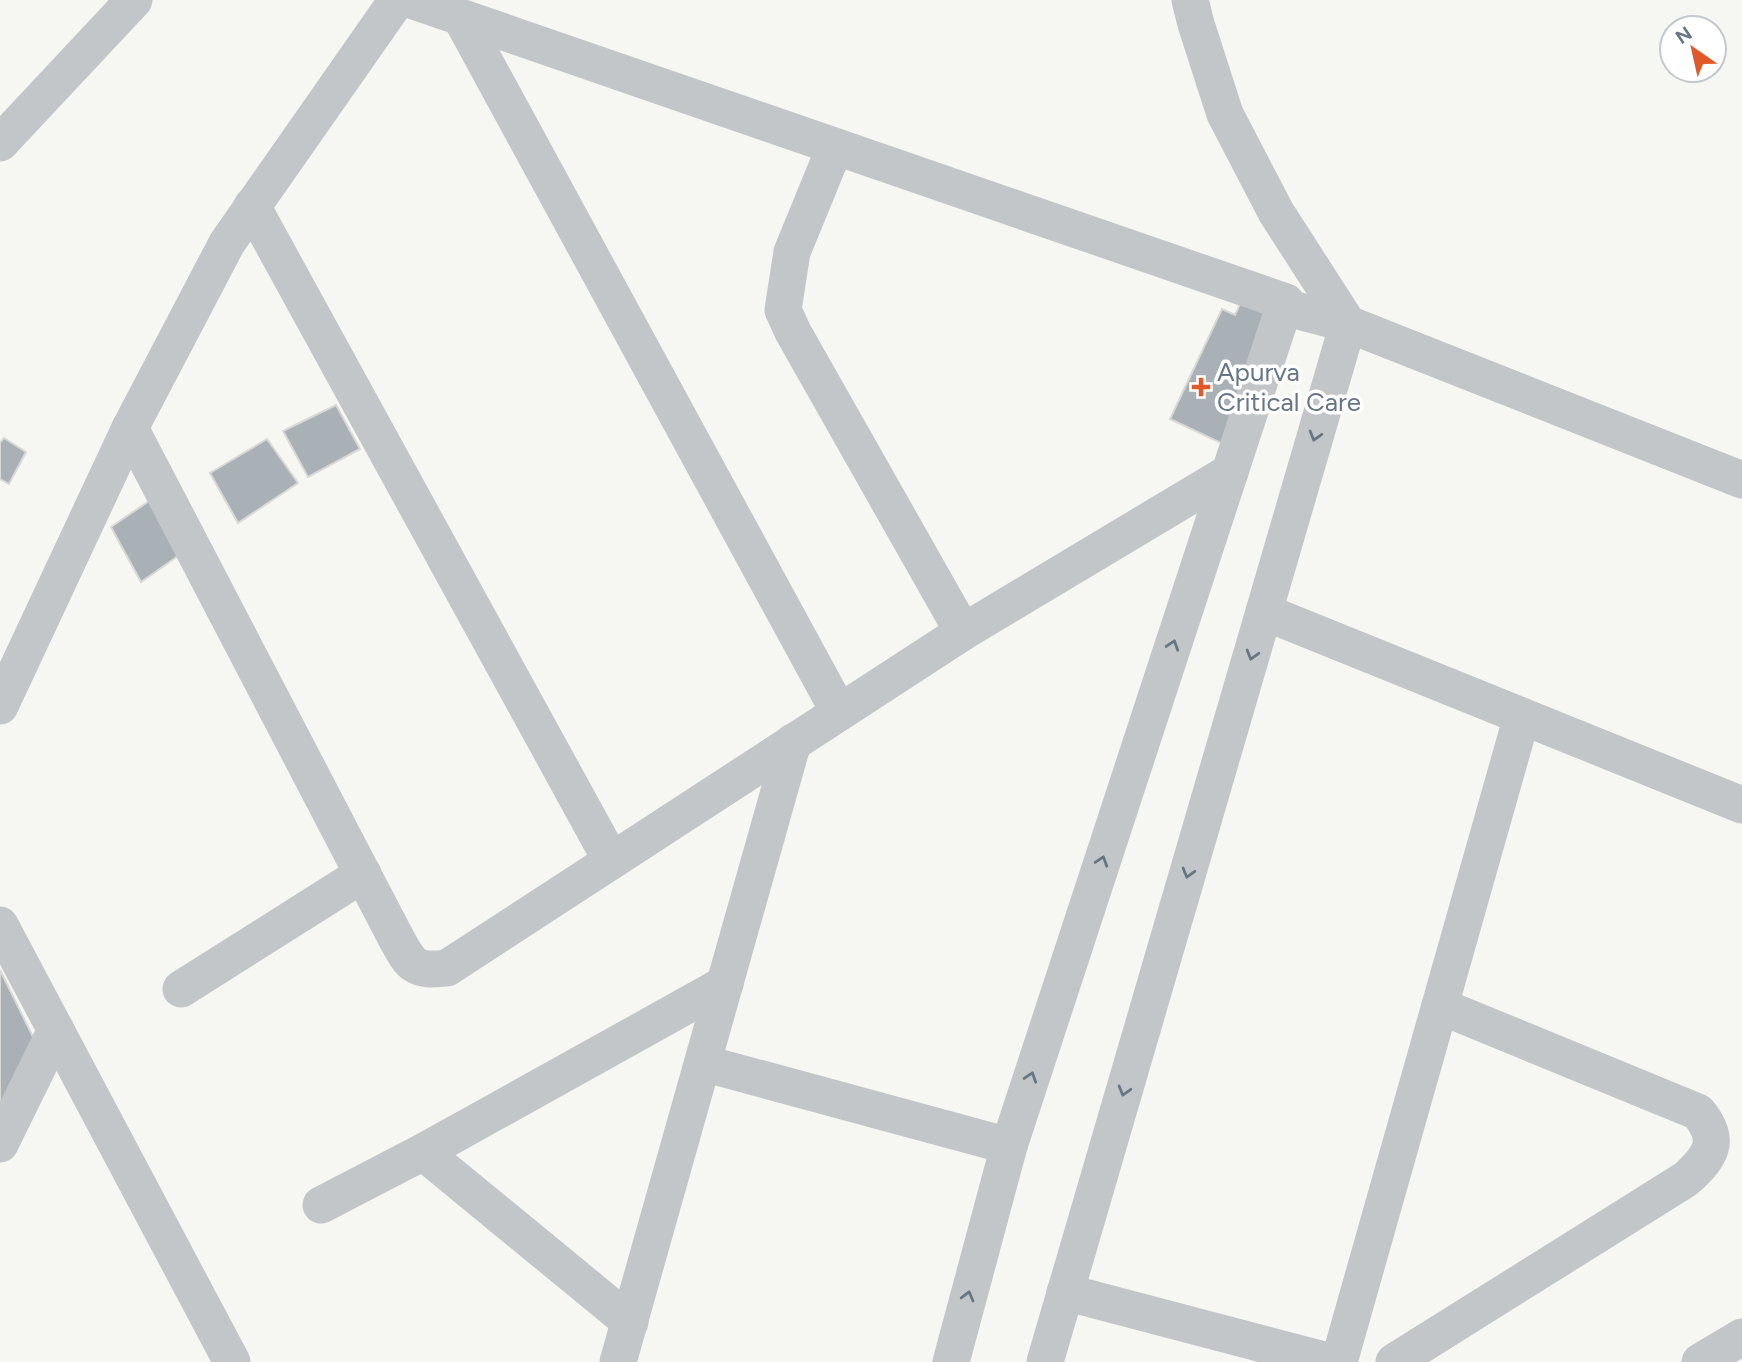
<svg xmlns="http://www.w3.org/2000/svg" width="1742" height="1362" viewBox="0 0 1742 1362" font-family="Figtree,sans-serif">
<rect width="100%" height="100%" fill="#f6f7f3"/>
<g fill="#a9b1b6" stroke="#d8d8d6" stroke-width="2">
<path d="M 1241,302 L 1278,320 L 1221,443 L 1170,419 L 1222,309 L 1235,315 Z"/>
<path d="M 336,405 L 360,449 L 308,477 L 283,431 Z"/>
<path d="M 4,438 L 26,452 L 9,484 L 0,479 L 0,443 Z"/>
<path d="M 267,439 L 298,483 L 238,523 L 210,473 Z"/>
<path d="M 155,497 L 185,551 L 141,582 L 111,527 Z"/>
<path d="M 0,970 L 36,1043 L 0,1110 Z"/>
</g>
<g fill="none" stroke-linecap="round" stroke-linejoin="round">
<g stroke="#c2c6c9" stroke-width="37">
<path d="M 411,0 L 1286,302 L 1284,307 L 1348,324 L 1742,480"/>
<path d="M 461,18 L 839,712"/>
<path d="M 0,143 L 134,0"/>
<path d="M 835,147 L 792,252 L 783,310 L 793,332 L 963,632"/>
<path d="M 252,206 L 611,860"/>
<path d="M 130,428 L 395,936 C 411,965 413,972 447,968 L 963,632 L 1230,472"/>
<path d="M 1264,612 L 1742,805"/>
<path d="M 0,706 L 130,428 L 227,243 L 397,0"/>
<path d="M 0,925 L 232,1362"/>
<path d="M 181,989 L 363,874"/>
<path d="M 703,1063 L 1009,1146"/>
<path d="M 0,1144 L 56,1030"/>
<path d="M 423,1152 L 630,1322"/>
<path d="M 321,1205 L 423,1152 L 725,984"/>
<path d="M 1065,1292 L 1331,1362"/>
<path d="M 618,1362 L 793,742"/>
<path d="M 951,1362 L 1009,1146 L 1284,307"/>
<path d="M 1045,1362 L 1348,324 L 1276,212 L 1225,114 L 1196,24 L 1190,0"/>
<path d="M 1339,1362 L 1522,716"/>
<path d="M 1394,1362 L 1686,1179 C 1711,1156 1722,1141 1698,1112 L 1440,1006"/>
<path d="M 1700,1362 L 1742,1337"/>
</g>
</g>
<defs><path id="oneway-chevron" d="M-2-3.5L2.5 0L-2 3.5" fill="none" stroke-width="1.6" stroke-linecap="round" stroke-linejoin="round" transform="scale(1.75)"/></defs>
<g stroke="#667684">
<use href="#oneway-chevron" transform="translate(1315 436) rotate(106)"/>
<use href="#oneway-chevron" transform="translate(1173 645) rotate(-72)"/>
<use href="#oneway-chevron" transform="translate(1252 655) rotate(106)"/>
<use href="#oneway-chevron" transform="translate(1102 861) rotate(-72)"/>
<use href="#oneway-chevron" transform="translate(1188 873) rotate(106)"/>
<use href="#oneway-chevron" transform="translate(1031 1077) rotate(-72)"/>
<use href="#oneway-chevron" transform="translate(1124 1091) rotate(106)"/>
<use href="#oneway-chevron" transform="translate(968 1296) rotate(-75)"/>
</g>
<path fill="#e15929" stroke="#fff" stroke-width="2.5" d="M1197.5 376.5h7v7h7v7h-7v7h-7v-7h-7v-7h7z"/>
<g text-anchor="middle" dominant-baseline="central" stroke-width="7" stroke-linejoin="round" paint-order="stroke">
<g font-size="26" fill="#667684" stroke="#fff" text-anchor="start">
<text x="1217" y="372">Apurva<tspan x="1217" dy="30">Critical Care</tspan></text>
</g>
</g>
<g transform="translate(1693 49) rotate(326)"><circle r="33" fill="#ffffff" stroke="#c2c8ce" stroke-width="2"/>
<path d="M0-5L12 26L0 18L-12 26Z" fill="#e15929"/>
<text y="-10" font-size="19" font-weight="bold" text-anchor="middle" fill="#667684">N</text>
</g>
</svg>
